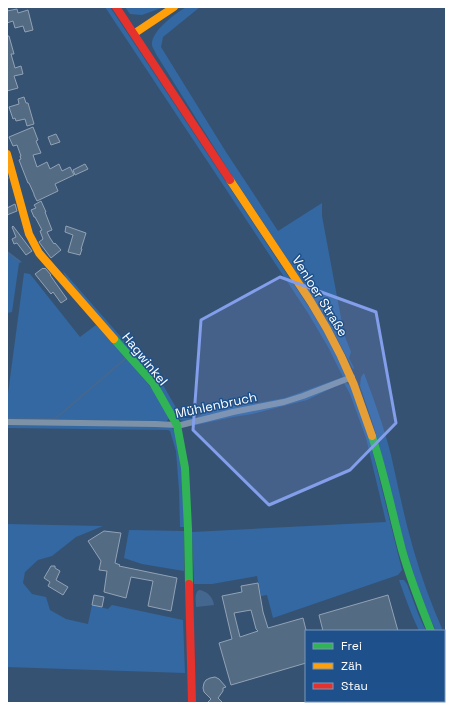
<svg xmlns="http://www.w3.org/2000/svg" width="453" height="710" viewBox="0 0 453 710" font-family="'Space Grotesk',sans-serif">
<rect width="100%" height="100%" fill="#365272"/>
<g fill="#3368a2">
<path d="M 105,7 L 110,7 L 136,46 L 312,312 L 332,345 L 345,373 L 345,377 L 343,379 C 325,386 307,394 288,399 C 267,406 245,407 224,412 C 214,414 194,422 185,421 C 182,421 179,420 177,417 L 158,386 L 132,354 L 66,279 L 63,271 L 149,369 L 163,385 L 182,418 L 192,418 L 193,420 L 210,409 L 258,403 L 285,398 L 343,377 L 328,347 L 308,313 Z"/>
<path d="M 125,7 L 140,7 L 145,8 L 147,7 L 164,7 L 142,15 L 130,14 Z"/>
<path d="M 186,7 L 200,7 L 163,37 L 161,47 L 226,152 L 278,231 L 322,203 L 322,216 L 344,334 L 351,352 L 349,358 L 354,368 L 353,369 L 335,335 L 321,310 L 227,168 L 156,54 C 155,51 152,47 152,45 C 151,31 175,14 186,7 Z"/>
<path d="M 7,251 L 22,262 L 19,263 L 12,312 L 7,313 Z"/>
<path d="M 24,273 L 30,274 L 80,337 L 96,325 L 127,359 L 154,391 L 169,418 L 167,421 L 7,420 L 7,401 Z"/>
<path d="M 364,373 C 374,400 384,427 391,455 C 398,486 404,517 413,548 C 421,576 431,604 443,631 L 436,631 C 407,571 395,505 378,441 C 373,423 366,404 360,386 L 361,377 Z"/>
<path d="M 344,383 L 347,383 L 351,387 L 364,422 L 373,453 L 402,570 L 398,575 L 273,618 L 267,595 L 261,596 L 257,576 L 212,584 L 194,584 L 192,532 L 386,522 L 366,438 L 350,394 Z"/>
<path d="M 336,386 L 307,400 L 252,414 L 233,417 L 196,425 L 195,424 Z"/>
<path d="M 7,424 L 168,426 L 172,428 L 175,431 L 179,448 L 183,484 L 184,527 L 180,527 L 179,490 L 176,451 L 170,431 L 168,430 L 7,428 Z"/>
<path d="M 7,524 L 103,526 L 76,537 L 52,556 L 38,560 L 25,572 L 23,583 L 32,594 L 46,597 L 50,610 L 66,619 L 88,624 L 92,605 L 108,609 L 112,605 L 183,620 L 185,673 L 7,667 Z"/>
<path d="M 129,530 L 184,531 L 184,571 L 142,564 L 124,558 Z"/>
<path d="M 399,580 L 404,580 L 407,584 L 419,616 L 426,631 L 419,631 C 411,614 405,597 399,580 Z"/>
</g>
<path fill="#446790" d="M 199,590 C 207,591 213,597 214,605 L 196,607 C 196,601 194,593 199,590 Z"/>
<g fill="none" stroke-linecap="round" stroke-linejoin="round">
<g stroke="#446790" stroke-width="2">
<path d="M 7,179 L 8,178"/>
<path d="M 7,252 L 19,261"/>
<path d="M 7,418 L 55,419 L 125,359"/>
</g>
</g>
<g fill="#546b84" stroke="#92a2b5" fill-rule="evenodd">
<path d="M 17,9 L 18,13 L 28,10 L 33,30 L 25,32 L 23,26 L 15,28 L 13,21 L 7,23 L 7,11 Z"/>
<path d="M 7,36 L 9,36 L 14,54 L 11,54 L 15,68 L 21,66 L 23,74 L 14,76 L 18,88 L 7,91 Z"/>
<path d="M 24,97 L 26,103 L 28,103 L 34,124 L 27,126 L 25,119 L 16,121 L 15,118 L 13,119 L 9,107 L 19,104 L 18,99 Z"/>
<path d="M 33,127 L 38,140 L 36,141 L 41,153 L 33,155 L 37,167 L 47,162 L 50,169 L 59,164 L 62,171 L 70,167 L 74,175 L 55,184 L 58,191 L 37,201 L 34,195 L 34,194 L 29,183 L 28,183 L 19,160 L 21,159 L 20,156 L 21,156 L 17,145 L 13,146 L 9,137 Z"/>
<path d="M 56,134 L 60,142 L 51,145 L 48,137 Z"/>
<path d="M 85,164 L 88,169 L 75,175 L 73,170 Z"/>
<path d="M 41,201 L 46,212 L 45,212 L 52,230 L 47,232 L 50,238 L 54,244 L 55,243 L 61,250 L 51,258 L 39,242 L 43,239 L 40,231 L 42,230 L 35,217 L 34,217 L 31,210 L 36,208 L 34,205 Z"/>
<path d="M 15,204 L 17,211 L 7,215 L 7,208 Z"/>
<path d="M 13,226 L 32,251 L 26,255 L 17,243 L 14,244 L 12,239 L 16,237 L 12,227 Z"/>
<path d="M 66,226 L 86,233 L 81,249 L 82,249 L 80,255 L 68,252 L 73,235 L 65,232 Z"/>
<path d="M 43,268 L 44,269 L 45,268 L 51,275 L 50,275 L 67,299 L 61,303 L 53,292 L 51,294 L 35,274 Z"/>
<path d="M 104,531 L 121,533 L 115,563 L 120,565 L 119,566 L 177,578 L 171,611 L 148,606 L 153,581 L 131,577 L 126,598 L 104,592 L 107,571 L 99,570 L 101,561 L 88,541 Z"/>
<path d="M 51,566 L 55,566 L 55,568 L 60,571 L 56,580 L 68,587 L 63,595 L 48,586 L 50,582 L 44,578 Z"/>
<path d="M 258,583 L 263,612 L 268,628 L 303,618 L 306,630 L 306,663 L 231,685 L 219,643 L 232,639 L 222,596 L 242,592 L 241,586 ZM 251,610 L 256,629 L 258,631 L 240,637 L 234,613 Z"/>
<path d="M 94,595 L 104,597 L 102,607 L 92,605 Z"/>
<path d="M 388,595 L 398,631 L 323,631 L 319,615 Z"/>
<path d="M 215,677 L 219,679 L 226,687 L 223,688 L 223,691 L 218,698 L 223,703 L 207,703 L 211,699 L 204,692 L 203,688 L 204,683 L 206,680 L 210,678 Z"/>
</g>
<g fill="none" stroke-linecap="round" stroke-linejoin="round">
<path stroke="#7d92a7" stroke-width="6" d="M 7,422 L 156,424 L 177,425 L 181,425 L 233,412 L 284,402 L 303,396 L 352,377"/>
<g stroke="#30b455" stroke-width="8">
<path d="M 114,339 L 153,383 L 177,425 L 185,468 L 188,529 L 189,584"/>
<path d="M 372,436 C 384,473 392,512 402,550 C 410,578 420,604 431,631"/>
</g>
<g stroke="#ff9f0a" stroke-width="8">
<path d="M 135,33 L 174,7"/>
<path d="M 7,154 L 29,234 L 39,253 L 114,339"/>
<path d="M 230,180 L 311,302 L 327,329 L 341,356 L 354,385 L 372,436"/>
</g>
<g stroke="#e5322d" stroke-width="8">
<path d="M 116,7 L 230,180"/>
<path d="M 189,584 L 192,703"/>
<path d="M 444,658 L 446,662"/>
</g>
</g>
<path fill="#839eea" fill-opacity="0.2" stroke="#839eea" stroke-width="3" stroke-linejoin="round" d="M 280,277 L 376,312 L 396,423 L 350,470 L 269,505 L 193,430 L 201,320 Z"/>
<g text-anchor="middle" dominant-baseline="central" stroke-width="3" stroke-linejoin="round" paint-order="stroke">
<g font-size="13" fill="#fff" stroke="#1e518b">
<text transform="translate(320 296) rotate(58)">Venloer Straße</text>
<text transform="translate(145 359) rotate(51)">Hagwinkel</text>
<text transform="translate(216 405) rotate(-12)">Mühlenbruch</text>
</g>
</g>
<rect width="453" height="710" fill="none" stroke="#ffffff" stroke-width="16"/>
<rect x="305" y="630" width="140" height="72" fill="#1e518b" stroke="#7897b9"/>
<rect x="313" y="643" width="20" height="6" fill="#30b455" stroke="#7897b9"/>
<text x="341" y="650" font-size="12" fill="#ffffff">Frei</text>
<rect x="313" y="663" width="20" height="6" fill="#ff9f0a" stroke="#7897b9"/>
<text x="341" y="670" font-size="12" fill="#ffffff">Zäh</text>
<rect x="313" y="683" width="20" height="6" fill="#e5322d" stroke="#7897b9"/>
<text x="341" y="690" font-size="12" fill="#ffffff">Stau</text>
</svg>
